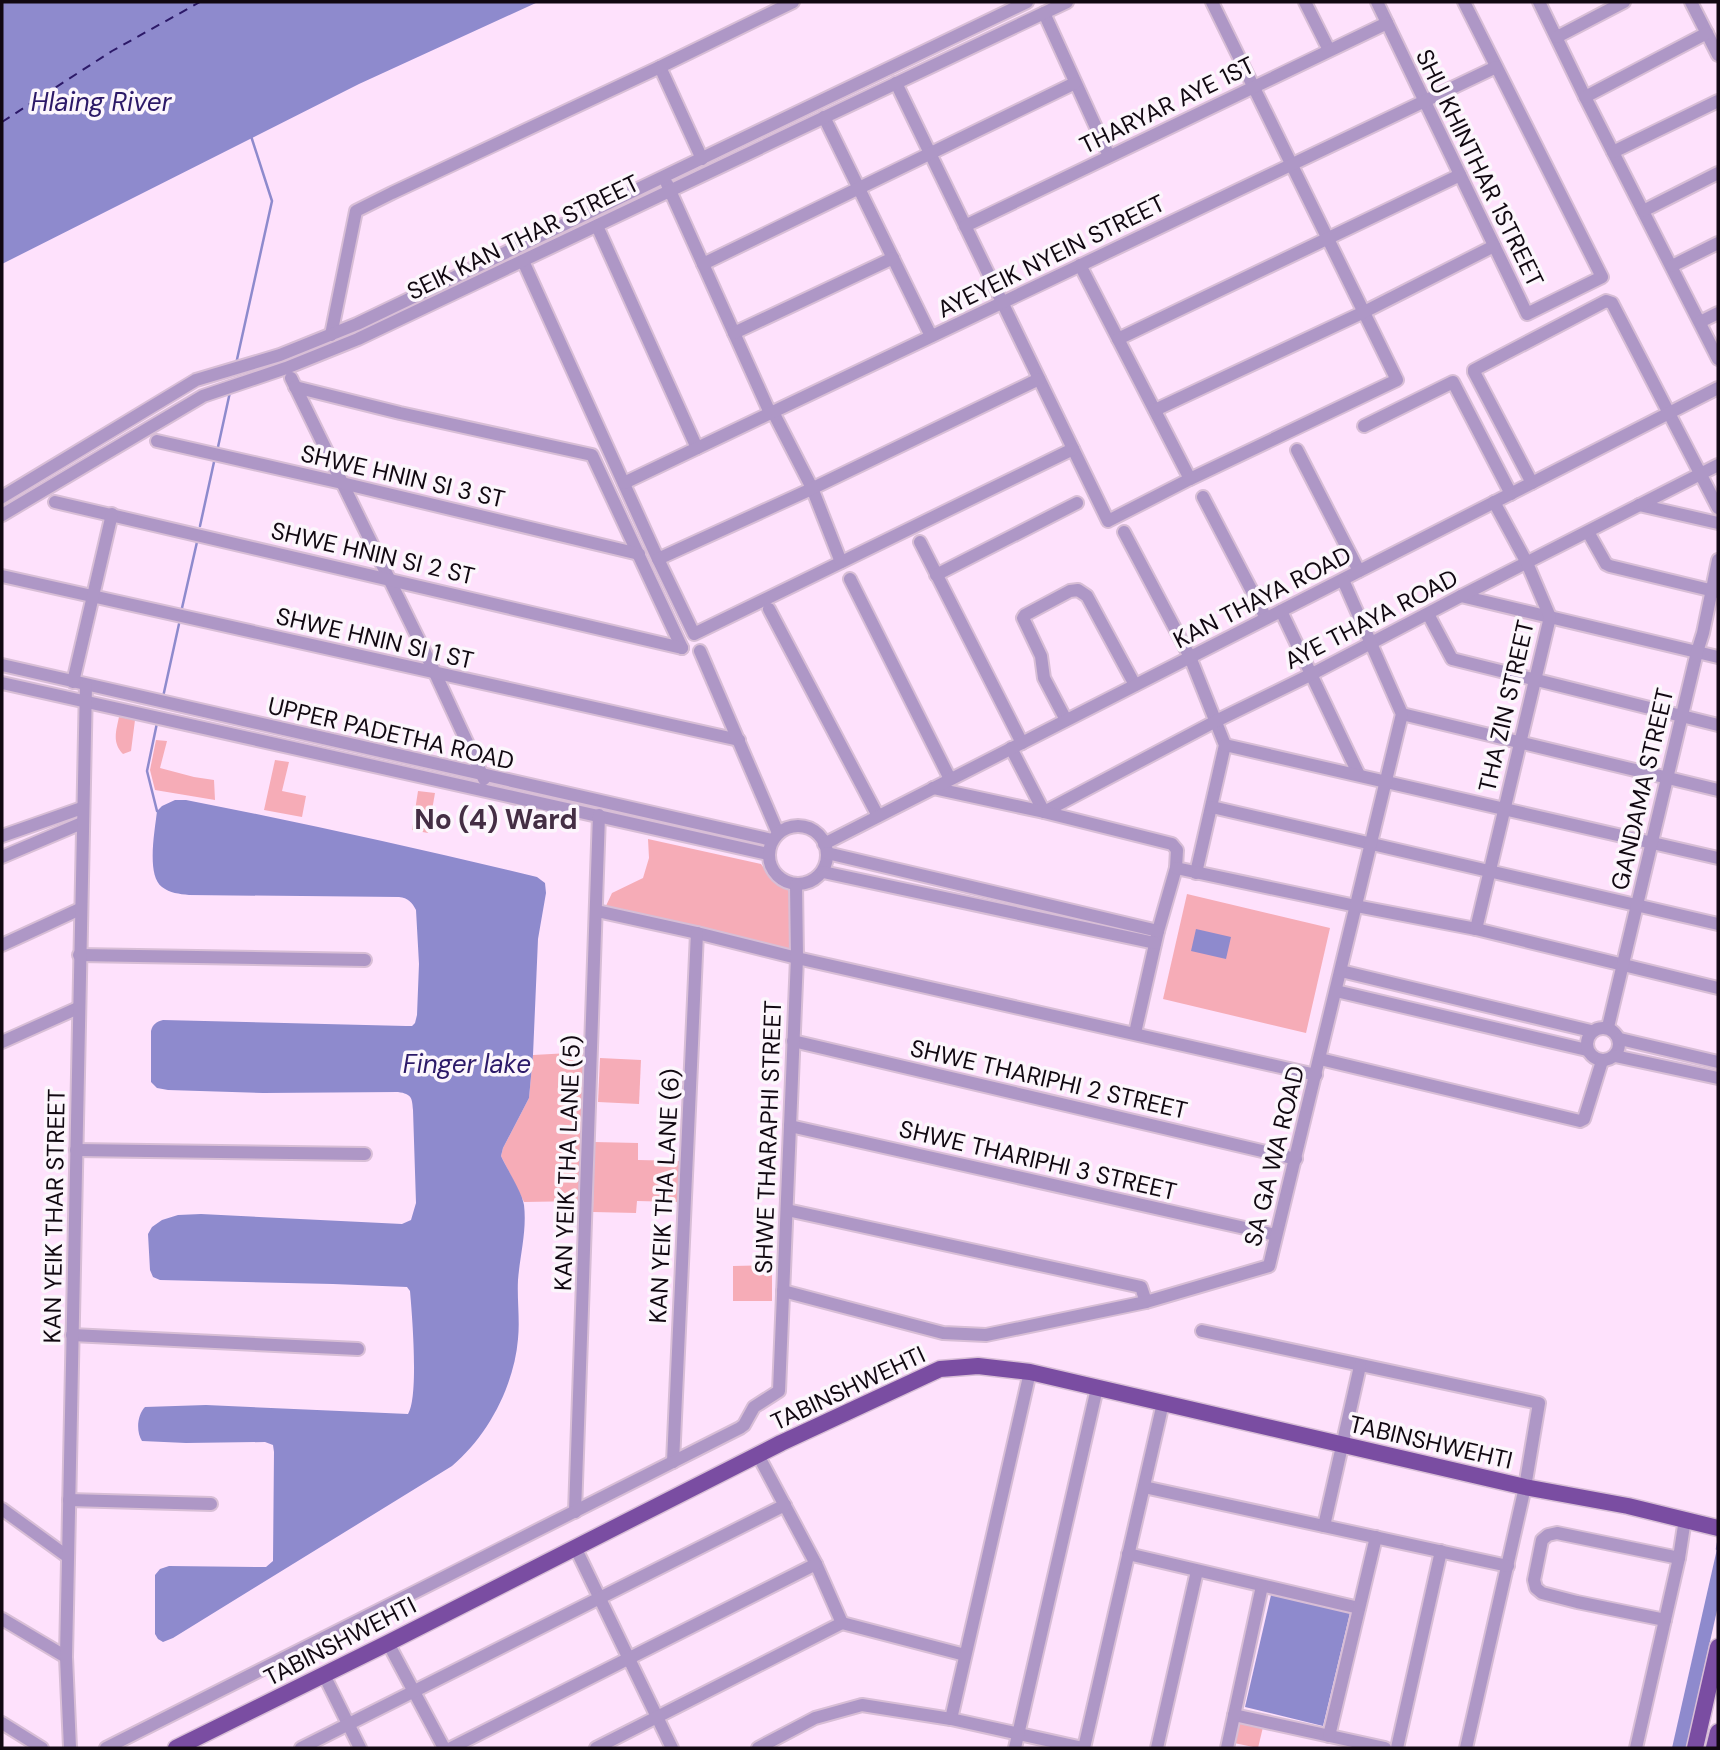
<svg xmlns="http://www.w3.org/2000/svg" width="1720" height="1750" viewBox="0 0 1720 1750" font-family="'DM Sans',sans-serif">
<rect width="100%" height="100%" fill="#fee1fc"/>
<g fill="#f6acb7">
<path d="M 119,717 L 135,720 L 131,751 L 123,754 C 112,743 116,731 119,717 Z"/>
<path d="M 156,740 L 167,741 L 160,768 L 194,777 L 214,780 L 215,800 L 155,790 L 150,770 Z"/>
<path d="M 275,760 L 289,762 L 282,791 L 306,796 L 302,817 L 264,810 Z"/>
<path d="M 418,791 L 435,793 L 428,833 L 412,830 Z"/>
<path d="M 648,839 L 761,864 L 773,881 L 791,890 L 790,950 L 605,908 L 612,893 L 643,878 L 649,858 Z"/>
<path d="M 1187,894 L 1330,928 L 1306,1033 L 1163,999 Z"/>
<path d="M 588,1052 L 582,1201 L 524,1202 L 501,1156 L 503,1148 L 529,1098 L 533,1055 Z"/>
<path d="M 600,1058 L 641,1060 L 639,1104 L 598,1102 Z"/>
<path d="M 594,1142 L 638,1143 L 638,1160 L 680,1161 L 679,1202 L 637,1201 L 636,1213 L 593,1212 Z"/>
<path d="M 772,1265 L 772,1301 L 733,1301 L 733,1266 Z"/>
<path d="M 1238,1721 L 1263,1727 L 1258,1748 L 1234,1743 Z"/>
</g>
<g fill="#8e8acd">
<path d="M 2,2 L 538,2 L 359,84 L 2,264 Z"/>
<path d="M 175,800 L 186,800 C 304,823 420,849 537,877 L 545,883 L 546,893 L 538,939 L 533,1055 L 529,1098 L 503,1148 L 501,1156 C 507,1169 522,1192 524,1205 C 527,1230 520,1255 518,1280 C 517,1300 520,1320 518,1339 C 514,1386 488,1436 452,1466 L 173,1638 L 163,1642 L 158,1639 L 155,1634 L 155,1575 L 160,1569 L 169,1566 L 266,1567 L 273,1561 L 274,1452 L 273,1445 L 265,1442 L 186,1443 L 142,1441 C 136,1432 137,1415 145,1407 L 206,1405 L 408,1414 C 419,1397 412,1314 410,1291 L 407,1287 L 333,1284 L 160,1280 L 153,1277 L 150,1270 L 148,1234 L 152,1227 L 162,1220 L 178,1215 L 201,1214 L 402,1224 L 411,1220 L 416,1203 L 413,1110 C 412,1098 412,1094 398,1092 L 263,1093 L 168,1090 L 157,1088 L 151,1082 L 151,1031 C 153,1024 156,1022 163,1020 L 406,1026 L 412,1026 L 415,1023 L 417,1015 L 419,964 L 416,910 C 412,902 408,898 399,897 L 189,895 C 179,894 170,893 162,887 C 146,875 155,830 157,811 L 162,806 Z"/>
<path d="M 1196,929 L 1231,937 L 1226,959 L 1191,951 Z"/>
<path d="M 1717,1549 L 1718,1549 L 1718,1606 L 1686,1748 L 1672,1748 Z"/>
<path d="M 1271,1595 L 1350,1613 L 1323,1726 L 1245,1707 Z"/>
</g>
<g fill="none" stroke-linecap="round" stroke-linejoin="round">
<g stroke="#8e8acd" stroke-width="2.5">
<path d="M 236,364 L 272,201 L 251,136"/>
<path d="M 218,447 L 230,392"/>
<path d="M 200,526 L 214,462"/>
<path d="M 182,608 L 197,542"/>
<path d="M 163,697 L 179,624"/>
<path d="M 157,811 L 147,771 L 157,723"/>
<path d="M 1717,1549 L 1718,1543"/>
</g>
<path stroke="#2c1968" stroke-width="2" stroke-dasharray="9 7" stroke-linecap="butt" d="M 2,122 L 112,51 L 200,2"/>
<g stroke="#d8bed6" stroke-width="16">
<g id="minor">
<path d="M 1305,2 L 1329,50"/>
<path d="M 1377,2 L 1527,314 L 1602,277 L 1464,2"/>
<path d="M 1539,2 L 1585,97 L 1718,359"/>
<path d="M 1691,2 L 1718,55"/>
<path d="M 1044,13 L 1109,156"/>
<path d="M 1557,37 L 1624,2"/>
<path d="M 660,67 L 702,159"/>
<path d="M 896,83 L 1108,521 L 1190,479 L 1397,380 L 1212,2"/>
<path d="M 1585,97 L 1707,33"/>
<path d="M 824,117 L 931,336"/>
<path d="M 1613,152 L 1718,101"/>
<path d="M 667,184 L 770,413"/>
<path d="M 1643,211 L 1718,173"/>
<path d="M 597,226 L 697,448"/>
<path d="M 965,226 L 1387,23"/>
<path d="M 523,261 L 658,559 L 694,634 L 1073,449"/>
<path d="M 703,264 L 1075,83"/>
<path d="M 1080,265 L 1190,479"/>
<path d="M 1672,266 L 1718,243"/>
<path d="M 1700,322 L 1718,313"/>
<path d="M 734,333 L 893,258"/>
<path d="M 331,335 L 356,211 L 392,193 L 660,67 L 793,2"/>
<path d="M 1118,339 L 1460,175"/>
<path d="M 291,378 L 435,673 L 484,779"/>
<path d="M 295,387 L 400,413 L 592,455 L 682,648"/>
<path d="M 1155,410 L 1364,312 L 1494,246"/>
<path d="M 773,412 L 812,488 L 841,562"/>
<path d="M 1364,426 L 1453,382 L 1511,494"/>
<path d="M 157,441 L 342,483 L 639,554"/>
<path d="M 1297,450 L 1359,571"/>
<path d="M 624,483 L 1496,67"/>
<path d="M 1532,483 L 1474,372 L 1474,370 L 1606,301 L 1612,303 L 1718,508"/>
<path d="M 2,497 L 196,380 L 280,355 L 357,324 L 1027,2"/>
<path d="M 1203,497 L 1266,618"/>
<path d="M 55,502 L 682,648"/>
<path d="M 1639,505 L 1718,523"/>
<path d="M 2,515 L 203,396 L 286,368 L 358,339 L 1067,2"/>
<path d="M 1124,532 L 1190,657 L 1225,745 L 1196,873"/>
<path d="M 1588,532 L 1606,564 L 1610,566 L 1718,592"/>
<path d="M 920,542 L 1022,743"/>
<path d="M 658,559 L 807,491 L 1039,379"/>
<path d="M 936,575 L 1077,503"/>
<path d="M 2,576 L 739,740"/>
<path d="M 850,579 L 950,779"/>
<path d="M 1461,596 L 1718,657"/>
<path d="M 769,609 L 878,816"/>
<path d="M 1281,611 L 1359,775"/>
<path d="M 1428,614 L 1452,659 L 1718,725"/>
<path d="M 700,651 L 778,833"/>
<path d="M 2,665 L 772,840"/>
<path d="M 73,682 L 112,514"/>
<path d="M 2,683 C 257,741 513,795 768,854"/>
<path d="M 1402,714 L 1718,790"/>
<path d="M 1066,720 L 1044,678 L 1041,656 L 1023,618 L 1025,615 L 1070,591 L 1078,590 L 1087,596 L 1135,685"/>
<path d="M 1225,745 L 1718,858"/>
<path d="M 1011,748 L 1044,812 L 1216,721 L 1312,674 L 1461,596 L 1718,465"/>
<path d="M 933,788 L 1044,812 L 1172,844 L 1177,850 L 1176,868 L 1158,931 L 1135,1033"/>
<path d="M 1212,807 L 1718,924"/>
<circle cx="798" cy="855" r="29"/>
<path d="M 2,836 L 82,808"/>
<path d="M 824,844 L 1718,388"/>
<path d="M 827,853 L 1158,931"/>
<path d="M 2,857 L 82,823"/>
<path d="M 1176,868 L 1356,906 L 1476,929 L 1718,988"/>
<path d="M 823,872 L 1155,943"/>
<path d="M 597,911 L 697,933 L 797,958 L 1316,1075"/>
<path d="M 1476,929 L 1550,617 L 1527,563 L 1494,502"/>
<path d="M 2,945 L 80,909"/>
<path d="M 79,955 L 365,960"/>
<path d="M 1341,971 L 1591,1031"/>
<path d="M 1336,991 L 1587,1050"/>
<path d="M 1608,1027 L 1697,652 L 1703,633 L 1718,560"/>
<circle cx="1603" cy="1044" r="16"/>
<path d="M 1620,1039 L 1718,1062"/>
<path d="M 793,1041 L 1296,1159"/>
<path d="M 2,1042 L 78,1008"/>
<path d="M 1615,1056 L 1718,1078"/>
<path d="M 1320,1059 L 1580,1121 L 1584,1119 L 1602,1061"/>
<path d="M 790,1126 L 1276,1235"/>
<path d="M 76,1150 L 365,1154"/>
<path d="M 787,1210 L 1141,1287 L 1146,1302"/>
<path d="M 783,1291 L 943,1333 L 986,1335 L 1146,1302 L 1269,1266 L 1402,714 L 1343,580"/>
<path d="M 1202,1331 L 1539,1403 L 1525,1487 L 1466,1748"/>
<path d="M 72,1335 L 358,1349"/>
<path d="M 758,1455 L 816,1564 L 842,1623 L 965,1655"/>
<path d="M 673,1462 L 697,933"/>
<path d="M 1144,1487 L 1508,1566"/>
<path d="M 69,1500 L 211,1504"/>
<path d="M 2,1509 L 68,1557"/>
<path d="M 575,1512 L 599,815"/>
<path d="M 1324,1526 L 1360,1366"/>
<path d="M 575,1547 L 672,1748"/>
<path d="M 1128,1554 L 1359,1608"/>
<path d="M 2,1619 L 66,1657"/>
<path d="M 1665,1620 L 1577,1602 L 1542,1593 L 1536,1588 L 1534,1580 L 1542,1540 L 1548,1535 L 1557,1533 L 1679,1558"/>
<path d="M 388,1643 L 444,1748"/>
<path d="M 324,1675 L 360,1748"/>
<path d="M 1234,1715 L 1385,1748"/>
<path d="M 951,1719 L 1030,1372"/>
<path d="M 2,1723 L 42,1748"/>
<path d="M 1329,1736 L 1376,1537"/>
<path d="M 70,1748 L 66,1657 L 86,685"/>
<path d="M 106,1748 L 740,1428 L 744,1425 L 754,1407 L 779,1391 L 797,958 L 796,885"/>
<path d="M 301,1748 L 785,1505"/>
<path d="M 451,1748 L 816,1564"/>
<path d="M 596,1748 L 842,1623"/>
<path d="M 758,1748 L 815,1718 L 862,1705 L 951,1719 L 1083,1748"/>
<path d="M 1015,1748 L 1097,1388"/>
<path d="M 1084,1748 L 1163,1403"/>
<path d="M 1157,1748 L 1197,1571"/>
<path d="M 1227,1748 L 1262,1586"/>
<path d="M 1397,1748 L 1441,1551"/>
<path d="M 1636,1748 L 1679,1558 L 1685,1519"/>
</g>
</g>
<g stroke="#d8bed6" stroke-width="19">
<g id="major">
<path d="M 176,1748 L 388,1643 L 781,1443 L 940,1369 L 978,1366 L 1030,1372 L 1525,1487 L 1628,1506 L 1718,1528"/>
<path d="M 1695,1748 L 1718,1647"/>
<path d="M 1714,1748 L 1718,1732"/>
</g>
</g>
<use href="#minor" stroke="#ae97c6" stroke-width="12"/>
<use href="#major" stroke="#7a4da2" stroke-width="16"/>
</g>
<g text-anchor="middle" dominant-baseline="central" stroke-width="7" stroke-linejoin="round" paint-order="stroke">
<g font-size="24" fill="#110811" stroke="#fcf6fc">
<text transform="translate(1167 105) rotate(-26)">THARYAR AYE 1ST</text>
<text transform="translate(1480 168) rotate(64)">SHU KHINTHAR 1STREET</text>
<text transform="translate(523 237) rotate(-26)">SEIK KAN THAR STREET</text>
<text transform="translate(1051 256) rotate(-26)">AYEYEIK NYEIN STREET</text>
<text transform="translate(403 476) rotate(13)">SHWE HNIN SI 3 ST</text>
<text transform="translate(373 553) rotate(13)">SHWE HNIN SI 2 ST</text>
<text transform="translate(1262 597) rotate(-27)">KAN THAYA ROAD</text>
<text transform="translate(1371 619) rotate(-27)">AYE THAYA ROAD</text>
<text transform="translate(375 638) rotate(13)">SHWE HNIN SI 1 ST</text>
<text transform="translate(1506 706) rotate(-77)">THA ZIN STREET</text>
<text transform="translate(391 733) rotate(13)">UPPER PADETHA ROAD</text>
<text transform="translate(1642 789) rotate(-77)">GANDAMA STREET</text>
<text transform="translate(1049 1079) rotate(13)">SHWE THARIPHI 2 STREET</text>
<text transform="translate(768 1137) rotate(-88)">SHWE THARAPHI STREET</text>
<text transform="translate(1274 1156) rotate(-76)">SA GA WA ROAD</text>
<text transform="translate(1038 1160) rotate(13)">SHWE THARIPHI 3 STREET</text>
<text transform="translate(567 1163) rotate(-88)">KAN YEIK THA LANE (5)</text>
<text transform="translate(664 1196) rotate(-87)">KAN YEIK THA LANE (6)</text>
<text transform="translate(54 1216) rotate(-89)">KAN YEIK THAR STREET</text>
<text transform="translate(848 1388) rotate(-25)">TABINSHWEHTI</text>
<text transform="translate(1431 1442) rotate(13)">TABINSHWEHTI</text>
<text transform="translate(340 1641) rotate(-27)">TABINSHWEHTI</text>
</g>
<g font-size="26" font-style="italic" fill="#2c1968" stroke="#fcf6fc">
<text x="101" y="102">Hlaing River</text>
<text x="467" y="1064">Finger lake</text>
</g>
<g font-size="28" font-weight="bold" fill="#442e44" stroke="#fcf6fc">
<text x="496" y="819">No (4) Ward</text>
</g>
</g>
<rect width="1720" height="1750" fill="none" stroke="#110811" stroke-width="7"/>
</svg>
